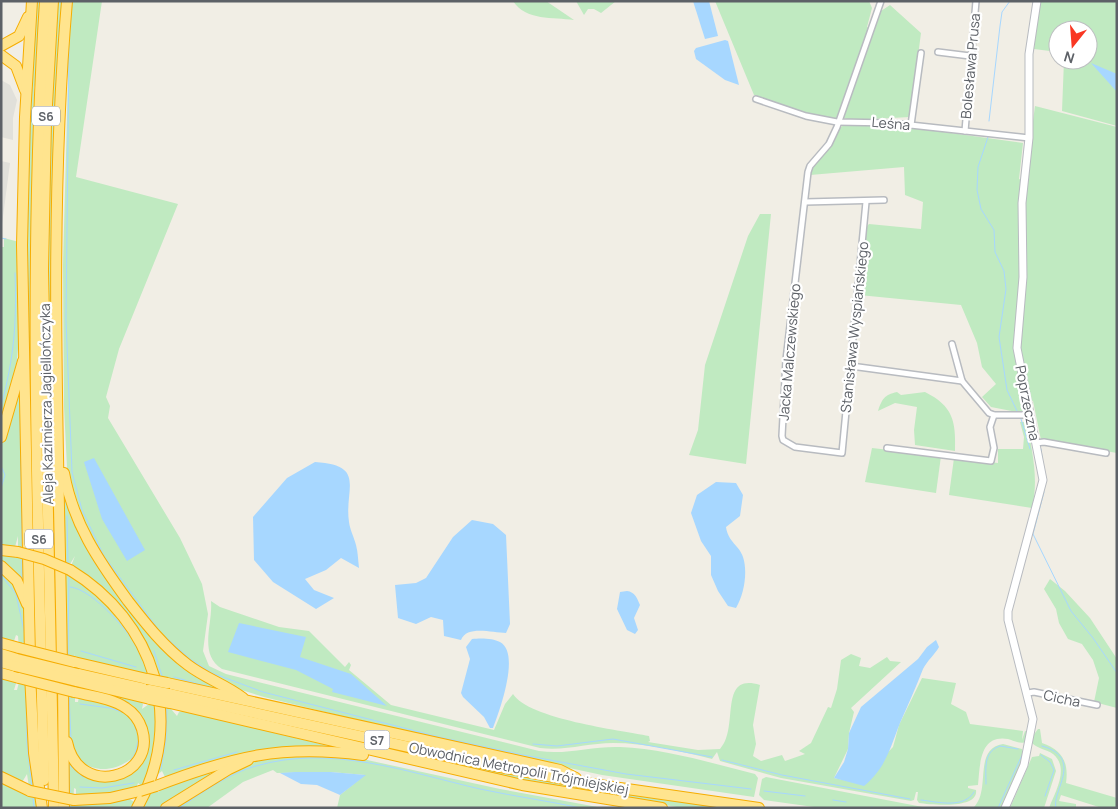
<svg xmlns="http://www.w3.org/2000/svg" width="1118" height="809" viewBox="0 0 1118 809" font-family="Manrope,sans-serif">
<rect width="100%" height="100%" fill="#f1eee5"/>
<g fill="#e1e0da">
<path d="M 1,80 L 10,85 L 17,100 L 13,118 L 13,140 L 1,137 Z"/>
<path d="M 1,161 L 10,163 L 1,232 Z"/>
</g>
<g fill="#c0eac1" fill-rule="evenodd">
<path d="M 35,1 L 40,1 C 38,29 43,61 34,88 L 31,398 L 37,760 L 25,274 Z"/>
<path d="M 57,1 L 63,1 L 58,68 L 60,808 L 47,271 L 49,142 Z"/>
<path d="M 69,1 L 102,1 L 76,177 L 178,204 L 119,349 L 106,397 L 110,406 L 108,418 L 180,538 L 202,584 L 208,614 L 203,651 L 209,666 L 226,674 L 539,751 C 567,755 592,746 620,747 C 666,749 711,763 755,774 L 758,778 L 754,797 L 602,775 L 439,740 L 264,697 L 235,688 L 191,663 L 156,630 L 109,568 L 89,538 L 71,488 L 67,468 L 64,406 L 63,265 L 68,80 L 66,45 Z"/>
<path d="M 513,1 L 546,1 L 574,20 C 553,17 526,21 513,1 Z"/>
<path d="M 576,1 L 616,1 L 601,13 L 594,9 L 588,9 L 584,15 Z"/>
<path d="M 715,1 L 869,1 L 872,8 L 867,27 L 872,30 L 881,11 L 890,5 L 921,33 L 910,117 L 853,120 L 838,117 L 837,122 L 795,112 L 754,95 Z"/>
<path d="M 1040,1 L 1117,1 L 1117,126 L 1062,111 L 1064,60 L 1088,60 L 1088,30 L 1058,30 L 1058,52 L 1034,49 Z"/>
<path d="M 1035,106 L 1117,127 L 1117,453 L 1041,440 L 1033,401 L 1020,398 L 1024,407 L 1022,413 L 991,407 L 982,397 L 996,384 L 982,367 L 977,343 L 961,305 L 859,295 L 866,227 L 869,224 L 921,229 L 923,202 L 905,195 L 904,167 L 810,175 L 811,169 L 840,128 L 845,124 L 893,125 L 1023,143 L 1019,179 L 1025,181 Z"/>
<path d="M 760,214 L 771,214 L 746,464 L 689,455 L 698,430 L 705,365 L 748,236 Z"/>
<path d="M 4,238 L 19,242 L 19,337 L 17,361 L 1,422 L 1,247 L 4,247 Z"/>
<path d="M 21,369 L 28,596 L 1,564 L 1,553 L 18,555 L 18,536 L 15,547 L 1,546 L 1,445 L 10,419 Z"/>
<path d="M 897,392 L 901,395 L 925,392 C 953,406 956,421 955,451 L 915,445 L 914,430 L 917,407 L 895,403 L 878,411 C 882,399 884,395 897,392 Z"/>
<path d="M 1020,422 L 1027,422 C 1032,452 1039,478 1032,508 L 949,495 L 954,458 L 998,463 L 998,449 L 1023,449 L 1024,437 Z"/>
<path d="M 872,448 L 941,456 L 936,493 L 865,482 Z"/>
<path d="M 62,486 L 75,523 L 88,549 L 147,629 L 168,652 L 190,670 L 234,695 L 177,683 L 172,678 L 166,679 L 167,685 L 559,774 L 485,760 L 168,690 L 169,697 L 505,771 L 578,785 L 715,804 L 715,808 L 683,808 L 518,781 L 170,700 L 171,709 L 177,716 L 179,712 L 183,711 L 333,747 L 290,747 L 248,752 L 170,778 L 165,777 L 162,771 L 157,775 L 153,792 L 159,792 L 161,788 L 235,763 L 163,808 L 142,808 C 189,714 160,620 71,566 L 75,556 L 70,564 L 71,573 C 155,622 182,722 134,808 L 67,808 L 66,754 C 72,760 75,768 83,774 C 126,803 170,737 129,707 C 115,696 92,694 75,690 L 75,702 L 78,702 L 79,696 C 95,699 114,701 127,711 C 182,751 76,809 67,729 ZM 75,653 L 75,659 L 148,674 L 154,705 L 149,704 L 142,709 L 143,704 L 140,700 L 76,684 L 75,687 L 70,686 L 75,667 L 79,668 L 79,671 L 148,685 L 147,680 L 74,664 ZM 138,783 L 142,786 L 134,802 L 128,798 L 103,803 L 73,805 L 74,788 L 76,789 L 76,798 L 99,797 L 136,789 Z"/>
<path d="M 1,569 L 16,584 L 26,614 L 31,746 L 38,808 L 1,808 L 1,782 L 30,794 L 27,774 L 21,784 L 1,774 L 1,676 L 17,680 L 14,690 L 17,690 L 19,682 L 22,682 L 22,676 L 1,672 L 1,665 L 14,669 L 14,672 L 18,673 L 23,655 L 19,653 L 18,656 L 1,651 L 1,645 L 19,650 L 18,636 L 16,635 L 13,644 L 1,640 Z"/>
<path d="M 1050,579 L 1065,591 L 1090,618 L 1117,659 L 1117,708 L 1094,702 L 1099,678 L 1093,660 L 1082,644 L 1068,639 L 1059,623 L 1056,609 L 1044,589 Z"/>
<path d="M 211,601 L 220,607 L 279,627 L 309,631 L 345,667 L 349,662 L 351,665 L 349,670 L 391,705 L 494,730 L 505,704 L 513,694 C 529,719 619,730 649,736 L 650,741 L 648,742 L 698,750 L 720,749 C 740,728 717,672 760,685 L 753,725 L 756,744 L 753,756 L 761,761 L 782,755 L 785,761 L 805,754 L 799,751 L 811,743 L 828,707 L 831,708 L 837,689 L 841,660 L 851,654 L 861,658 L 859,666 L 870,668 L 887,657 L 890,661 L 901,662 L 851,708 L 854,712 L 849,733 L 848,749 L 834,778 L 858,783 L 893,747 L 899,725 L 922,678 L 956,683 L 951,704 L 966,712 L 970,724 L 1023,731 L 1022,740 L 1025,731 L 1028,732 L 1027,742 C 1020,744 1014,741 1008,739 C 979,734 980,766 978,785 L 968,786 L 968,788 L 976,790 C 979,809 933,805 919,803 L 917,800 L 918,792 L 916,792 L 914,800 L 911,801 L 781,778 L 720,761 L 717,752 L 712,759 C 681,751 645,743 613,743 C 588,743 566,751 540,748 L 222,669 C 198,654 213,624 211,601 Z"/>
<path d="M 1038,729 L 1040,729 L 1042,743 C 1062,750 1069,762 1066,783 L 1117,798 L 1117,808 L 1102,808 L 1061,795 L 1059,801 L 1076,804 L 1076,808 L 1049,808 C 1055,792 1070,768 1053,754 C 1046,749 1038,749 1032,743 L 1032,737 Z"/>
<path d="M 1003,744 L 1022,749 L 1024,756 L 1002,808 L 973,808 C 992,791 972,749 1003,744 Z"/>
<path d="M 1040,753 L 1052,759 L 1056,771 L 1044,808 L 1010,808 L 1032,757 L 1039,756 Z"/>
<path d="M 290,754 L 358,758 L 500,789 L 603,808 L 337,808 L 340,795 L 365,775 L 331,772 L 277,773 L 273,770 L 243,782 L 207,808 L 171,808 L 244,764 Z"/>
<path d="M 766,777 L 928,808 L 821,808 L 764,800 L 759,795 L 762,779 Z"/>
</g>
<g fill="#a7d7ff">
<path d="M 693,1 L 709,1 L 718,36 L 705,39 Z"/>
<path d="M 725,40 L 728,41 L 739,85 L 725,80 L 696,59 L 694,51 L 696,48 Z"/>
<path d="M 1091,63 L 1117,74 L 1117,92 Z"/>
<path d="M 94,458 L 145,550 L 127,561 L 102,519 L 84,462 Z"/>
<path d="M 315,462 C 367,465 344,489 349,522 C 350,530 354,537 356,545 C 358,552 358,560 359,568 L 341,558 L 326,570 L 305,579 L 314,590 L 334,598 L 316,609 L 273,582 L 254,560 L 253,517 L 287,478 Z"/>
<path d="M 716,482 L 736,483 L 743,495 L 740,516 L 726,527 C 728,542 739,545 743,557 C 748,572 744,595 736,608 L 728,606 L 718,591 L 711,575 L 711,556 L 701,541 L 691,513 L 697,495 Z"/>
<path d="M 472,520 L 493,524 L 506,535 L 510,624 L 506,633 C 492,633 467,625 461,640 L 444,636 L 443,620 L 431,617 L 416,624 L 398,618 L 395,585 L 416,583 L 426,578 L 453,537 Z"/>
<path d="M 627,591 C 635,592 637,598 640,605 L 634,618 L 638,630 L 635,634 L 627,630 L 617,609 L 620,592 Z"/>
<path d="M 239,623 L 306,637 L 300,657 L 351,674 L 387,706 L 332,692 L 333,689 L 296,670 L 228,652 Z"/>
<path d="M 472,639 C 480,638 493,638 500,642 C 521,653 499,712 493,728 L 490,728 L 484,717 L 463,697 L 461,693 L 470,659 L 466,647 Z"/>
<path d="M 936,640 L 939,647 C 935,654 927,661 923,669 C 916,687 908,705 900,723 C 890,748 886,768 864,786 L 834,778 L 844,762 L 848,749 L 849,733 L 861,707 L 918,659 L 927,647 Z"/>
<path d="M 295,772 L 331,772 L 366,775 L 340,795 L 317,785 L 301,784 L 280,773 Z"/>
</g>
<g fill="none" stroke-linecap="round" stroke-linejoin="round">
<g stroke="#a7d7ff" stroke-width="1">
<path d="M 69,47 L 66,320 L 72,472 L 82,510 L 104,556 L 161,633 L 190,659 L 212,673 L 263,692 L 439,737 L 523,755 L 626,774 L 751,789"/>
<path d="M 989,121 L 1000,26 L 1002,12 L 1010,1"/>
<path d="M 988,137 L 978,167 L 977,190 L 981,209 L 994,230 L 995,252 L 1004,271 L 1006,289 L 999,337 L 1007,390 L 1017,411"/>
<path d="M 1,238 L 6,239"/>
<path d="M 1,406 C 14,359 17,321 15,273"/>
<path d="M 20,416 L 22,547"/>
<path d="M 1021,419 L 1030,449"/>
<path d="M 1041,449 L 1042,457"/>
<path d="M 1,488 L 5,475 L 2,468"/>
<path d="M 1044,492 L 1033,534 L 1071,611 L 1093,638 L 1117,673"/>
<path d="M 67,516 L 68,565"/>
<path d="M 22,559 L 22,580"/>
<path d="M 1,575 L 16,594 L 25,635"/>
<path d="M 70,587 C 89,588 120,622 131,638"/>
<path d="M 134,643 L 138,650"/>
<path d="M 81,651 L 136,667"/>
<path d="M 154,651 L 162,676"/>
<path d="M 68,655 L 69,574"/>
<path d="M 174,677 L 212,688"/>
<path d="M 26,684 L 27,744 L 32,788"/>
<path d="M 69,694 L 71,740"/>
<path d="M 80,704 L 110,708 L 125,713"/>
<path d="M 134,724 L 137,732"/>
<path d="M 533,744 L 557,746 L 613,739 L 712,757"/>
<path d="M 1042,746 C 1085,758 1051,791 1056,808"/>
<path d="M 1041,755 L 1050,762 L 1054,770 L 1045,796"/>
<path d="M 722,760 L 782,775 L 910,799"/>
<path d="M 129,762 L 135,754 L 138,741"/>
<path d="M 161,769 L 166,740 L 167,708"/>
<path d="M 174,770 L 237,752"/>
<path d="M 986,784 C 986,768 983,752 1000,746 L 1018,749"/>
<path d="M 80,787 L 102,788 L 134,783"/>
<path d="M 764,791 L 805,796"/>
<path d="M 70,795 L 69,765 L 83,777"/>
<path d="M 33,797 L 34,808"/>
<path d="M 833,800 L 846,802"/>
<path d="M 921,800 C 938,802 964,809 974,792"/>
<path d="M 872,807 L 874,808"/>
<path d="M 179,808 C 202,793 229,773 256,766 C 331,744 407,772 480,789 C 513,796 548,801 581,808"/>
<path d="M 998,808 L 1022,755"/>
</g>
<g stroke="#b8bbc0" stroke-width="8">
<g id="minor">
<path d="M 938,52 L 970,56"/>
<path d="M 756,99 L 806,116 L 837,122 L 892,123 L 1029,138"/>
<path d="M 911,125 L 921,53"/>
<path d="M 965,131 L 976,1"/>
<path d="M 805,202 L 884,200"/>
<path d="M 866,202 L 842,453 L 795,447 L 783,440 L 782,436 L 786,360 L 808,172 L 810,166 L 829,144 L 837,127 L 881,1"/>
<path d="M 952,344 L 962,381 L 989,413 L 994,415 L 1030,415"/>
<path d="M 851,366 L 962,381"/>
<path d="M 1036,443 L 1044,442 L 1106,453"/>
<path d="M 887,448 L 991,461 L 994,448 L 990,427 L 994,415"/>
<path d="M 1028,693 L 1034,692 L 1097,705"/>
</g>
</g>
<g stroke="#b8bbc0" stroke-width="9">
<path id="tertiary" d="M 1005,808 L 1024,765 L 1033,719 L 1008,620 L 1008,611 L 1043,480 L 1017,348 L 1023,277 L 1022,203 L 1029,138 L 1029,54 L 1037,1"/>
</g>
<g stroke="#f6ad00" stroke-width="12">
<g id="motorway">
<path d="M 53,1 L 46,122 L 43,270 L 54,808"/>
<path d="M 1,46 L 19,36 L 28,17"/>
<path d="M 1,55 L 16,66 L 25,90"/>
<path d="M 1,437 L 23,361"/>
<path d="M 64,473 C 73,523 98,560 128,601 C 146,624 164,647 188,665 C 205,678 226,685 243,698"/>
<path d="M 1,550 L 18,552"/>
<path d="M 1,566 L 17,581 L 27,604"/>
<path d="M 70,570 C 154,621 187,720 137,808"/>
<path d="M 1,643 L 19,648"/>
<path d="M 1,654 L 17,659"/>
<path d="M 30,657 L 22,245 L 25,117 L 32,1"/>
<path d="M 1,662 L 15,666"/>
<path d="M 74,662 L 147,679"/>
<path d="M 62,667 C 59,445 48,223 67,1"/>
<path d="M 1,673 L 19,678"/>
<path d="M 30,674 L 34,753 L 42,808"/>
<path d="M 78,674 L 149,690"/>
<path d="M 63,681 L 64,808"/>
<path d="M 76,681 L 150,699"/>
<path d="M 167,683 L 560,770 L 576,778"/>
<path d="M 169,694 L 495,766 L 585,783 L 759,808"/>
<path d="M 170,703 L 522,785 L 662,808"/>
<path d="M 67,742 C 78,799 157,779 142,729 C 139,720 134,713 126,708 C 112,698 91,696 74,692"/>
<path d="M 1,777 L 30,791"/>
<path d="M 44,780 C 38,521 28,260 45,1"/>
<path d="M 156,786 C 232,757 281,744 363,755"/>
<path d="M 74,800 L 110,798 L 140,791"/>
<path d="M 166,808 L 229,769 L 248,760"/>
</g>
</g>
<use href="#minor" stroke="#fff" stroke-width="5"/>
<use href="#tertiary" stroke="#fff" stroke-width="7"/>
<use href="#motorway" stroke="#ffe48e" stroke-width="10"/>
<g stroke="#f6ad00" stroke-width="12" stroke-linecap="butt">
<g id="motorway-bridge">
<path d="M 18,552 L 44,559 L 70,570"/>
<path d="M 19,648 L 74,662"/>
<path d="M 17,659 L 78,674"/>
<path d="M 15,666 L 76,681"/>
<path d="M 19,678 L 74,692"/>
<path d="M 147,679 L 167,683"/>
<path d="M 149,690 L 169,694"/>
<path d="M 150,699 L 170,703"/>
<path d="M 30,791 L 74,800"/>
<path d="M 140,791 L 156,786"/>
</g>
</g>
<use href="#motorway-bridge" stroke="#ffe48e" stroke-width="10"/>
</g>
<g text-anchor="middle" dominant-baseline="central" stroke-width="4.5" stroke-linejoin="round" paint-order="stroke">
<g fill="#fff" stroke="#8e9095" stroke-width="1">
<rect x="32" y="106.5" width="28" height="19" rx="4"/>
<rect x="25" y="529.5" width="28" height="19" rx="4"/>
<rect x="364.5" y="730.5" width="25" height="19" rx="4"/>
</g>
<g font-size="12" font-weight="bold" fill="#5d6167">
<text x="46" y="116">S6</text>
<text x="39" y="539">S6</text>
<text x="377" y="740">S7</text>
</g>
<g font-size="14" fill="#5d6167" stroke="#fff">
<text transform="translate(970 66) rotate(-85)">Bolesława Prusa</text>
<text transform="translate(891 123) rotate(5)">Leśna</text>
<text transform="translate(854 327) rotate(-84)">Stanisława Wyspiańskiego</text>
<text transform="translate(789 352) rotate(-85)">Jacka Malczewskiego</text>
<text transform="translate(1028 403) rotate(79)">Poprzeczna</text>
<text transform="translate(46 404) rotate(-91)">Aleja Kazimierza Jagiellończyka</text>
<text transform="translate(1062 698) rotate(12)">Cicha</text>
<text transform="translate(519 768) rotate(11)">Obwodnica Metropolii Trójmiejskiej</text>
</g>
</g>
<rect width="1118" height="809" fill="none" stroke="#5d6167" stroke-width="5"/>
<g transform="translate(1073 45) rotate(197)"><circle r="24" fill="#ffffff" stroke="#bec0c2"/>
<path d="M0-4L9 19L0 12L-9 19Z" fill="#f93723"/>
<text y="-8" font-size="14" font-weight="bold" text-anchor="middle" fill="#5d6167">N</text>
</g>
</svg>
